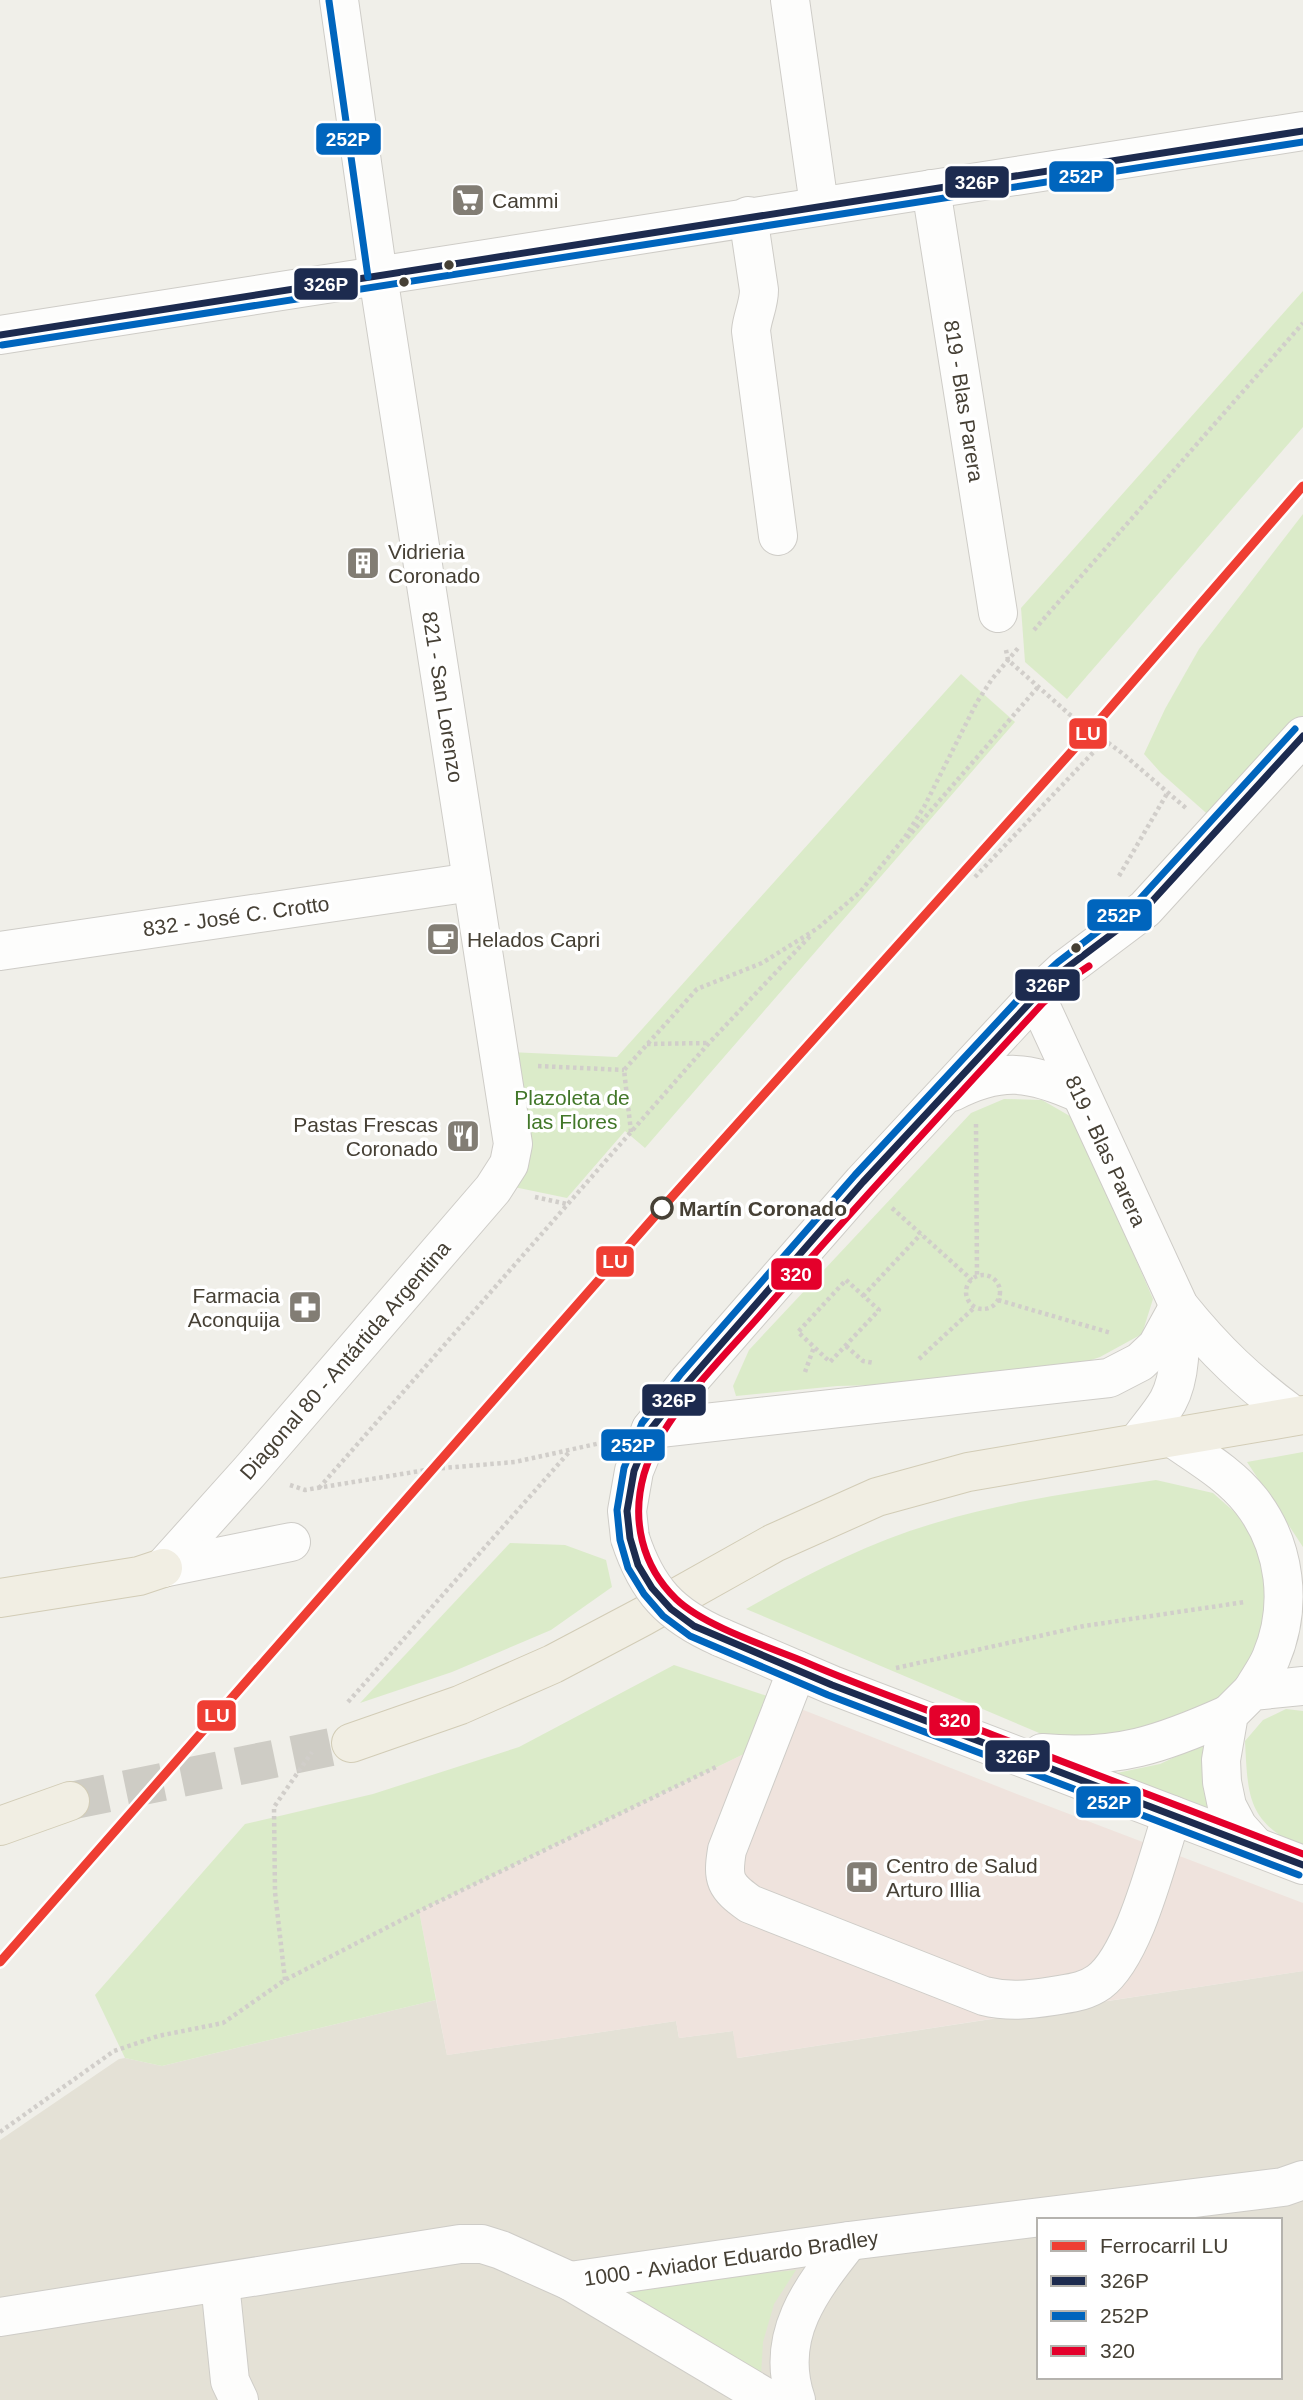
<svg xmlns="http://www.w3.org/2000/svg" width="1303" height="2400" viewBox="0 0 1303 2400" font-family="Arial,sans-serif">
<rect width="100%" height="100%" fill="#f0efe9"/>
<path fill="#e4e1d6" fill-rule="evenodd" d="M 1303,1971 L 1303,2400 L 0,2400 L 0,2140 L 119,2059 L 125,2058 L 162,2066 L 436,2000 L 447,2055 L 676,2021 L 679,2038 L 733,2031 L 738,2058 ZM 1039,2220 L 1280,2220 L 1280,2377 L 1039,2377 Z"/>
<path fill="#efe3dd" d="M 773,1698 L 1022,1796 L 1303,1903 L 1303,1971 L 737,2058 L 733,2031 L 679,2038 L 676,2021 L 447,2055 L 419,1911 L 748,1752 Z"/>
<g fill="#dbebc9">
<path d="M 1303,291 L 1303,427 L 1067,699 L 1025,662 L 1021,608 Z"/>
<path d="M 1303,514 L 1303,717 L 1213,819 L 1161,773 L 1144,754 L 1165,709 L 1199,649 Z"/>
<path d="M 961,674 L 1015,722 L 645,1148 L 625,1131 L 567,1198 L 505,1185 L 510,1052 L 617,1057 Z"/>
<path d="M 1004,1099 L 1042,1100 L 1075,1119 L 1153,1299 L 1142,1334 L 1100,1357 L 1068,1368 L 919,1384 L 837,1386 L 736,1396 L 733,1386 L 749,1350 L 971,1113 Z"/>
<path d="M 1303,1452 L 1303,1547 L 1247,1462 Z"/>
<path d="M 1156,1480 L 1213,1493 L 1238,1515 L 1265,1560 L 1266,1619 L 1250,1661 L 1217,1703 L 1141,1736 L 1063,1743 L 746,1609 C 806,1575 869,1542 935,1523 C 1007,1501 1082,1491 1156,1480 Z"/>
<path d="M 510,1543 L 565,1545 L 606,1560 L 612,1587 L 551,1630 L 452,1672 L 360,1703 Z"/>
<path d="M 674,1665 L 773,1698 L 748,1752 L 419,1911 L 436,2000 L 162,2066 L 125,2058 L 95,1995 L 245,1824 L 373,1794 L 519,1747 Z"/>
<path d="M 1286,1709 L 1303,1711 L 1303,1849 C 1248,1821 1248,1800 1245,1741 L 1263,1720 Z"/>
<path d="M 1203,1744 L 1209,1813 L 1112,1774 L 1160,1764 Z"/>
<path d="M 796,2270 L 774,2304 L 763,2342 L 761,2375 L 612,2289 Z"/>
</g>
<g fill="none" stroke-linecap="round" stroke-linejoin="round">
<path stroke="#ceccc5" stroke-width="38" stroke-dasharray="38 19" stroke-linecap="butt" d="M 70,1801 L 351,1743"/>
<g stroke="#ceccc7" stroke-width="40">
<g id="minor">
<path d="M 790,0 L 819,205"/>
<path d="M 931,189 L 998,613"/>
<path d="M 748,216 L 759,290 C 759,305 752,317 751,331 L 778,536"/>
<path d="M 0,335 L 1303,131"/>
<path d="M 0,951 L 472,882"/>
<path d="M 1036,996 L 1179,1306 C 1216,1352 1247,1381 1294,1416"/>
<path d="M 952,1092 C 1001,1067 1030,1071 1079,1093"/>
<path d="M 651,1429 L 1109,1378 L 1140,1362 L 1157,1346 L 1179,1306"/>
<path d="M 1171,1437 C 1198,1456 1230,1474 1251,1501 C 1286,1546 1293,1606 1271,1658 C 1266,1670 1258,1680 1252,1691"/>
<path d="M 1138,1442 C 1148,1428 1160,1415 1168,1401 C 1182,1375 1180,1340 1179,1312"/>
<path d="M 630,1538 L 627,1511 L 634,1471 L 651,1429 L 688,1382 L 863,1182 L 1036,996 L 1064,970 L 1145,909 L 1303,736"/>
<path d="M 163,1568 L 250,1471 L 493,1189 L 509,1164 L 513,1144 L 378,276 L 339,0"/>
<path d="M 163,1568 L 291,1542"/>
<path d="M 720,1637 L 832,1685 L 1303,1865"/>
<path d="M 797,1670 L 727,1850 C 722,1880 725,1886 750,1904 L 984,1996 C 1008,2002 1028,2000 1053,1996 C 1070,1993 1085,1992 1099,1982 C 1135,1955 1157,1859 1172,1815"/>
<path d="M 1042,1753 C 1117,1760 1162,1744 1229,1714"/>
<path d="M 1255,1846 L 1238,1827 L 1227,1806 L 1222,1782 L 1221,1760 L 1229,1714 L 1252,1691 L 1303,1686"/>
<path d="M 570,2281 L 849,2241 L 1283,2187 L 1303,2180"/>
<path d="M 220,2283 L 230,2381 L 239,2400"/>
<path d="M 0,2317 L 460,2244 L 482,2244 L 501,2250 L 570,2281 L 770,2400"/>
<path d="M 796,2400 C 774,2336 811,2289 849,2241"/>
</g>
</g>
<g stroke="#d2ccb6" stroke-width="40">
<g id="major">
<path d="M 0,1598 L 139,1576 L 163,1568"/>
<path d="M 351,1743 L 460,1705 L 553,1664 L 642,1617 L 774,1543 L 877,1497 L 968,1472 L 1303,1415"/>
<path d="M 0,1826 L 70,1801"/>
</g>
</g>
<g stroke="#d1ceca" stroke-width="4.5" stroke-dasharray="3.5 3.5" stroke-linecap="butt">
<path d="M 1034,630 L 1303,323"/>
<path d="M 1006,650 L 1008,660 L 1069,714 L 1122,753 L 1187,809"/>
<path d="M 907,838 L 1038,687"/>
<path d="M 1119,876 L 1168,792"/>
<path d="M 975,877 L 1105,740"/>
<path d="M 647,1044 L 708,1043"/>
<path d="M 538,1066 L 624,1070"/>
<path d="M 976,1124 L 977,1277"/>
<path d="M 631,1132 L 624,1070 L 697,989 L 762,963 L 818,928 L 860,892 L 905,837 L 924,807 L 977,702 L 992,679 L 1019,647"/>
<path d="M 535,1197 L 567,1204"/>
<path d="M 892,1208 L 972,1280"/>
<circle cx="983" cy="1292" r="17"/>
<path d="M 846,1280 L 879,1310 L 830,1362 L 798,1332 Z"/>
<path d="M 863,1296 L 921,1234"/>
<path d="M 998,1300 L 1111,1333"/>
<path d="M 846,1346 L 863,1361 L 874,1363"/>
<path d="M 919,1359 L 975,1307"/>
<path d="M 805,1372 L 814,1347"/>
<path d="M 290,1485 L 305,1490 L 432,1469 L 515,1462 L 605,1442"/>
<path d="M 319,1488 L 709,1043 L 812,934"/>
<path d="M 896,1668 L 1084,1626 L 1245,1602"/>
<path d="M 348,1702 L 570,1451"/>
<path d="M 285,1980 L 275,1892 L 274,1807 L 312,1752"/>
<path d="M 0,2132 L 114,2051 L 158,2036 L 223,2023 L 285,1980 L 419,1911 L 718,1766"/>
</g>
<use href="#minor" stroke="#fdfdfc" stroke-width="38"/>
<use href="#major" stroke="#f1eee3" stroke-width="38"/>
<g stroke="#ceccc7" stroke-width="40" stroke-linecap="butt">
<path id="minor-bridge" d="M 630,1538 C 647,1590 670,1615 720,1637"/>
</g>
<use href="#minor-bridge" stroke="#fdfdfc" stroke-width="38"/>
<g stroke="#fff" stroke-width="12">
<g id="bus-1">
<path d="M 0,335 L 1303,131"/>
<path d="M 1303,736 L 1145,909 L 1064,970 L 1036,996 L 863,1182 L 688,1382 L 651,1429 L 634,1471 L 627,1511 L 630,1538 L 638,1565 L 652,1588 L 671,1609 L 694,1626 L 832,1685 L 1303,1865"/>
</g>
</g>
<g stroke="#fff" stroke-width="12">
<g id="bus-2">
<path d="M 329,1 L 368,277"/>
<path d="M 2,345 L 1303,142"/>
<path d="M 1295,729 L 1138,901 L 1058,962 L 1028,989 L 855,1175 L 680,1375 L 642,1423 L 624,1468 L 617,1510 L 620,1540 L 628,1568 L 644,1594 L 663,1616 L 690,1636 L 828,1695 L 1299,1875"/>
</g>
</g>
<g stroke="#fff" stroke-width="12">
<path id="bus-3" d="M 1089,966 L 1071,978 L 1043,1003 C 948,1106 854,1208 762,1313 C 723,1358 661,1416 644,1474 C 631,1520 642,1566 676,1599 C 704,1626 769,1647 805,1662 C 867,1689 931,1711 993,1735 C 1097,1775 1200,1814 1303,1854"/>
</g>
<use href="#bus-1" stroke="#1d2b4f" stroke-width="7"/>
<use href="#bus-2" stroke="#0065bd" stroke-width="7"/>
<use href="#bus-3" stroke="#e4002b" stroke-width="7"/>
<g stroke="#fff" stroke-width="14">
<path id="rail-1" d="M 0,1962 L 662,1208 L 1091,730 L 1303,486"/>
</g>
<use href="#rail-1" stroke="#ef3e33" stroke-width="9"/>
</g>
<defs>
<g id="supermarket-square" transform="scale(1.75)"><rect x="-9" y="-9" width="18" height="18" rx="4" fill="#827d74" stroke="#fff"/><path d="M-6-5.5h2.5l.6 2H6L4.5 2H-2.5L-4.4-4H-6ZM-1.5 3.2a1.3 1.3 0 1 0 .1 0ZM3 3.2a1.3 1.3 0 1 0 .1 0Z" fill="#fff"/></g>
<g id="building-square" transform="scale(1.75)"><rect x="-9" y="-9" width="18" height="18" rx="4" fill="#827d74" stroke="#fff"/><path d="M-4-6H4V6H1V3H-1V6H-4ZM-2.5-4.3h1.7v1.8h-1.7ZM.8-4.3h1.7v1.8H.8ZM-2.5-1h1.7V.8h-1.7ZM.8-1h1.7V.8H.8Z" fill="#fff"/></g>
<g id="cafe-square" transform="scale(1.75)"><rect x="-9" y="-9" width="18" height="18" rx="4" fill="#827d74" stroke="#fff"/><path d="M-5.5-4.5H6V0H3Q3 3.5 0 3.5H-2.5Q-5.5 3.5-5.5 0ZM3-3.2v2h1.7v-2ZM-6 4.5H4V6H-6Z" fill="#fff"/></g>
<g id="restaurant-square" transform="scale(1.75)"><rect x="-9" y="-9" width="18" height="18" rx="4" fill="#827d74" stroke="#fff"/><path d="M-5-6h1v4h1v-4h1v4h1v-4h1v5L-1.5 .5V6h-2V.5L-5-1ZM5-6V6H3V1.5H1.5Q1.5-4 5-6Z" fill="#fff"/></g>
<g id="pharmacy-square" transform="scale(1.75)"><rect x="-9" y="-9" width="18" height="18" rx="4" fill="#827d74" stroke="#fff"/><path d="M-2-6h4v4h4v4h-4v4h-4v-4h-4v-4h4Z" fill="#fff"/></g>
<g id="hospital-square" transform="scale(1.75)"><rect x="-9" y="-9" width="18" height="18" rx="4" fill="#827d74" stroke="#fff"/><path d="M-5-5h3v3.5h4V-5h3V5h-3V1.5h-4V5h-3Z" fill="#fff"/></g>
</defs>
<g fill-rule="evenodd">
<use href="#supermarket-square" x="468" y="200"/>
<use href="#building-square" x="363" y="563"/>
<use href="#cafe-square" x="443" y="939"/>
<use href="#restaurant-square" x="463" y="1136"/>
<use href="#pharmacy-square" x="305" y="1307"/>
<use href="#hospital-square" x="862" y="1877"/>
</g>
<g fill="#464035" stroke="#fff" stroke-width="2.5">
<circle cx="449" cy="265" r="6"/>
<circle cx="404" cy="282" r="6"/>
<circle cx="1076" cy="948" r="6"/>
</g>
<circle fill="#fff" stroke="#464035" stroke-width="3.5" cx="662" cy="1208" r="10"/>
<g text-anchor="middle" dominant-baseline="central" stroke-width="7" stroke-linejoin="round" paint-order="stroke">
<g font-size="21" fill="#464035" stroke="#fff" text-anchor="start">
<text x="492" y="200">Cammi</text>
<text x="388" y="551">Vidrieria<tspan x="388" dy="24">Coronado</tspan></text>
<text x="467" y="939">Helados Capri</text>
<text x="438" y="1124" text-anchor="end">Pastas Frescas<tspan x="438" dy="24">Coronado</tspan></text>
<text x="280" y="1295" text-anchor="end">Farmacia<tspan x="280" dy="24">Aconquija</tspan></text>
<text x="886" y="1865">Centro de Salud<tspan x="886" dy="24">Arturo Illia</tspan></text>
</g>
<g font-size="21" fill="#464035" stroke="#fff">
<text transform="translate(964 401) rotate(81)">819 - Blas Parera</text>
<text transform="translate(443 697) rotate(81)">821 - San Lorenzo</text>
<text transform="translate(236 916) rotate(-8)">832 - José C. Crotto</text>
<text transform="translate(1106 1151) rotate(65)">819 - Blas Parera</text>
<text transform="translate(345 1360) rotate(-49)">Diagonal 80 - Antártida Argentina</text>
<text transform="translate(731 2258) rotate(-8)">1000 - Aviador Eduardo Bradley</text>
</g>
<g font-size="21" fill="#427729" stroke="#fff">
<text x="572" y="1097">Plazoleta de<tspan x="572" dy="24">las Flores</tspan></text>
</g>
<g font-size="21" font-weight="bold" fill="#464035" stroke="#fff" text-anchor="start">
<text x="679" y="1208">Martín Coronado</text>
</g>
</g>
<g stroke="#fff" stroke-width="2.5">
<rect x="315" y="122" width="67" height="34" rx="7" fill="#0065bd"/>
<rect x="1048" y="160" width="67" height="33" rx="7" fill="#0065bd"/>
<rect x="944" y="165" width="66" height="34" rx="7" fill="#1d2b4f"/>
<rect x="293" y="267" width="66" height="34" rx="7" fill="#1d2b4f"/>
<rect x="1068" y="717" width="40" height="33" rx="7" fill="#ef3e33"/>
<rect x="1086" y="898" width="67" height="34" rx="7" fill="#0065bd"/>
<rect x="1014" y="968" width="67" height="34" rx="7" fill="#1d2b4f"/>
<rect x="595" y="1245" width="40" height="33" rx="7" fill="#ef3e33"/>
<rect x="770" y="1257" width="53" height="34" rx="7" fill="#e4002b"/>
<rect x="641" y="1383" width="66" height="34" rx="7" fill="#1d2b4f"/>
<rect x="600" y="1428" width="66" height="34" rx="7" fill="#0065bd"/>
<rect x="196" y="1699" width="41" height="33" rx="7" fill="#ef3e33"/>
<rect x="928" y="1704" width="53" height="33" rx="7" fill="#e4002b"/>
<rect x="984" y="1739" width="67" height="34" rx="7" fill="#1d2b4f"/>
<rect x="1075" y="1785" width="67" height="34" rx="7" fill="#0065bd"/>
</g>
<g font-size="19" text-anchor="middle" font-weight="bold" fill="#fff">
<text x="348" y="146">252P</text>
<text x="1081" y="183">252P</text>
<text x="977" y="189">326P</text>
<text x="326" y="291">326P</text>
<text x="1088" y="740">LU</text>
<text x="1119" y="922">252P</text>
<text x="1048" y="992">326P</text>
<text x="615" y="1268">LU</text>
<text x="796" y="1281">320</text>
<text x="674" y="1407">326P</text>
<text x="633" y="1452">252P</text>
<text x="217" y="1722">LU</text>
<text x="955" y="1727">320</text>
<text x="1018" y="1763">326P</text>
<text x="1109" y="1809">252P</text>
</g>
<rect x="1037" y="2218" width="245" height="161" fill="#ffffff" stroke="#b5b3ae" stroke-width="2"/>
<rect x="1051" y="2241" width="35" height="10" fill="#ef3e33" stroke="#b5b3ae" stroke-width="2"/>
<text x="1100" y="2253" font-size="21" fill="#464035">Ferrocarril LU</text>
<rect x="1051" y="2276" width="35" height="10" fill="#1d2b4f" stroke="#b5b3ae" stroke-width="2"/>
<text x="1100" y="2288" font-size="21" fill="#464035">326P</text>
<rect x="1051" y="2311" width="35" height="10" fill="#0065bd" stroke="#b5b3ae" stroke-width="2"/>
<text x="1100" y="2323" font-size="21" fill="#464035">252P</text>
<rect x="1051" y="2346" width="35" height="10" fill="#e4002b" stroke="#b5b3ae" stroke-width="2"/>
<text x="1100" y="2358" font-size="21" fill="#464035">320</text>
</svg>
